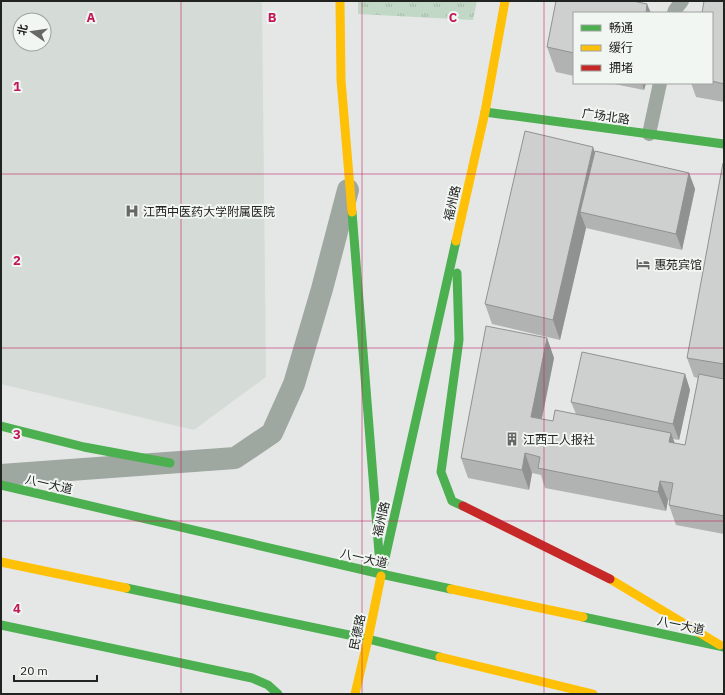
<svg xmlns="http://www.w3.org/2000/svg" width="725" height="695" viewBox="0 0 725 695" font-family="'IBM Plex Sans','Noto Sans SC',sans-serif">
<defs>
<pattern id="park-tufts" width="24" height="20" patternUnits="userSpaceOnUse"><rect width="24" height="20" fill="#c0d8c5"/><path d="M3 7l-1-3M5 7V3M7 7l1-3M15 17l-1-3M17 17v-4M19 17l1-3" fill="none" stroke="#a5b9a9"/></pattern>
</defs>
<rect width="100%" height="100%" fill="#e5e7e6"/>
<path fill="#d5dbd6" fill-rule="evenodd" d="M 1,1 L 262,1 L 266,377 L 194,430 L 1,384 ZM 20,20 L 44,20 L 44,44 L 20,44 Z"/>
<path fill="url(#park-tufts)" d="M 358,1 L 477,1 L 473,20 L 358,14 Z"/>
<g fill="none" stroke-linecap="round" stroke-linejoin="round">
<g stroke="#9ea7a0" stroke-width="14">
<path d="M 674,13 L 675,10 L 682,1"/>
<path d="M 649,134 L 660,83"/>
</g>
<path stroke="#9ea7a0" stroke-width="22" d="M 1,475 L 235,458 L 272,433 L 294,384 L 322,289 L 348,190"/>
<g stroke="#4caf50" stroke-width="9">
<path d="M 485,112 L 724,144"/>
<path d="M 352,212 L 379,553"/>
<path d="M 457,273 L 459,340 L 441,472 L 452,501 L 463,506"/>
<path d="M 1,426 L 84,447 L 170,463"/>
<path d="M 1,485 L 381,574 L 451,589"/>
<path d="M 381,576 L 456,241"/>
<path d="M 126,588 L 368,639 L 440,657"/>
<path d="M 583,617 L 724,647"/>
<path d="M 1,625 L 252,678 L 268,685 L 278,694"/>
</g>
<g stroke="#ffc107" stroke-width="9">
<path d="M 340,1 L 341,80 L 352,212"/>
<path d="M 456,241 L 485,112 L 505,1"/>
<path d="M 1,562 L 126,588"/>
<path d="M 610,579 L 720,645"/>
<path d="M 451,589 L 583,617"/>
<path d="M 440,657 L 593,694"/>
<path d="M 355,694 L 368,639 L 381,576"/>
</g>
<path stroke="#c62828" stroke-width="9" d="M 463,506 L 610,579"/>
</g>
<g fill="#b1b3b2">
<path d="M 724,1 L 724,102 L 696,97 L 691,83 L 712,83 L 712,13 Z"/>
<path d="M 574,13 L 574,76 L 556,72 L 547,47 Z"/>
<path d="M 609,83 L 646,83 L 644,90 Z"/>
<path d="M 595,151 L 689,173 L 695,189 L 682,250 L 586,228 L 560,340 L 492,324 L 485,304 Z"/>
<path d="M 724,163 L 724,534 L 676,525 L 669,505 L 670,501 L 668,500 L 666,511 L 545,488 L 541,475 L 532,473 L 529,490 L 468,478 L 461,458 L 547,338 L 554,358 L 542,419 L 553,421 L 576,414 L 571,402 L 685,374 L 690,390 L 679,440 L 673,439 L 675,443 L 685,445 L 698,378 L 694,377 L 687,358 Z"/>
</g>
<g fill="#909291">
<path d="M 647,4 L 651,13 L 646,13 Z"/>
<path d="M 642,83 L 646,83 L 644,90 Z"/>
<path d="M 593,147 L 600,167 L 580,212 L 586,228 L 560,340 L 553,320 Z"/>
<path d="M 689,173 L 695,189 L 682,250 L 676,234 Z"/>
<path d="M 547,338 L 554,358 L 538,437 L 531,417 Z"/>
<path d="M 685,374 L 690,390 L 679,440 L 673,424 Z"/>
<path d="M 671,433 L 678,453 L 669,442 Z"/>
<path d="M 525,453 L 532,473 L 529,490 L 522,470 Z"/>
<path d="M 660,481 L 668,500 L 666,511 L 658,492 Z"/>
</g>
<g fill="#ced0cf" stroke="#909291">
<path d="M 556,1 L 633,1 L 647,4 L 646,13 L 574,13 L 574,53 L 547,47 Z"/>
<path d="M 704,1 L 724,1 L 724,84 L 712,81 L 712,13 L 702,13 Z"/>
<path d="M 525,131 L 593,147 L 553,320 L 485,304 Z"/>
<path d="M 595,151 L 689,173 L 676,234 L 580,212 Z"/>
<path d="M 723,163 L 724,163 L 724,364 L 687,358 Z"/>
<path d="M 486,326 L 547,338 L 531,417 L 553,421 L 555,410 L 671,433 L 669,442 L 685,445 L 699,374 L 724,379 L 724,516 L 669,505 L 673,483 L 660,481 L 658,492 L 538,468 L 540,457 L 525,453 L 522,470 L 461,458 Z"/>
<path d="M 582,352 L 685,374 L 673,424 L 571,402 Z"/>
</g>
<path fill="none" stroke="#c2185b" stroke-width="1" stroke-opacity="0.55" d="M 181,1 L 181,694M 362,1 L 362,694M 544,1 L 544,694M 1,174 L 724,174M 1,348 L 724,348M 1,521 L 724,521"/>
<defs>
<g id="hospital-bare" transform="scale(1.08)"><path d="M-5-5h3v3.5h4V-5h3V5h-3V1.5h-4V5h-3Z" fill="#666866" stroke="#f1f6f2" stroke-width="2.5" paint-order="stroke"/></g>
<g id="hotel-bare" transform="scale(1.08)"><path d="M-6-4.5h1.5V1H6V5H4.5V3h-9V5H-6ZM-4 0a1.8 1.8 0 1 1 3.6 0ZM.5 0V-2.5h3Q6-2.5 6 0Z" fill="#666866" stroke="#f1f6f2" stroke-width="2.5" paint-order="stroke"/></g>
<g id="building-bare" transform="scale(1.08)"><path d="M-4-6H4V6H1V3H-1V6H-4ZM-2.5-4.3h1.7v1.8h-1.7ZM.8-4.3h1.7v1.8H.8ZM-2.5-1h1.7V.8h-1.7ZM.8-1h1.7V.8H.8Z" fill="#666866" stroke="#f1f6f2" stroke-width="2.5" paint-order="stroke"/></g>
</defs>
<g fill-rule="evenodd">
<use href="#hospital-bare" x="132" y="211"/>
<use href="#hotel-bare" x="643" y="264"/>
<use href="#building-bare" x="512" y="439"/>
</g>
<g text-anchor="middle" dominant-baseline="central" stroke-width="4" stroke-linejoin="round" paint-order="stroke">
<g font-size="12" fill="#212321" stroke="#f1f6f2">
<text transform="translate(606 116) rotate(8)">广场北路</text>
<text transform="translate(452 203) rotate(-77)">福州路</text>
<text transform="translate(49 484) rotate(13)">八一大道</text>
<text transform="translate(381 519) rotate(-77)">福州路</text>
<text transform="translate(364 558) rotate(13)">八一大道</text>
<text transform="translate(681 625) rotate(12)">八一大道</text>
<text transform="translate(357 632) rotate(-78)">民德路</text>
</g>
<g font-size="12" fill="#212321" stroke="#f1f6f2" text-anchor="start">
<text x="143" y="211">江西中医药大学附属医院</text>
<text x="654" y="264">惠苑宾馆</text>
<text x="523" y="439">江西工人报社</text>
</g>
</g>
<g font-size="13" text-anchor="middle" font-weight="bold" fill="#c2185b" stroke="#f1f6f2" stroke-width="4" stroke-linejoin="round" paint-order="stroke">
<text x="91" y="22">A</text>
<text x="272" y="22">B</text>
<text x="453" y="22">C</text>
<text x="17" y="91">1</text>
<text x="17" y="265">2</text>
<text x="17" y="439">3</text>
<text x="17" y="613">4</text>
</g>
<rect width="725" height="695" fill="none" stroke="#212321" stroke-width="4"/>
<rect x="573" y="12" width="140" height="72" fill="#f1f6f2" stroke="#9ea29e"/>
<rect x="581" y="25" width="20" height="6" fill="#4caf50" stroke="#9ea29e"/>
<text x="609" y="32" font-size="12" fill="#212321">畅通</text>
<rect x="581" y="45" width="20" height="6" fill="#ffc107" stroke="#9ea29e"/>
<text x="609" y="52" font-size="12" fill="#212321">缓行</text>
<rect x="581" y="65" width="20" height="6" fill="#c62828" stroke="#9ea29e"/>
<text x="609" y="72" font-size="12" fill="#212321">拥堵</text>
<g transform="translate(32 32) rotate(283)"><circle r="19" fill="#f1f6f2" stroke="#9ea29e"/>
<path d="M0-3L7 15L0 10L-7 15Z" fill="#666866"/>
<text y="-6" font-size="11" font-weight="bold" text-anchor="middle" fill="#212321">北</text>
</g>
<path d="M14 675v6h83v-6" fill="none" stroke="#212321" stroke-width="2"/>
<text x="20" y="675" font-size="12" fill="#212321" stroke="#f1f6f2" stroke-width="3" paint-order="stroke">20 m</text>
</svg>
